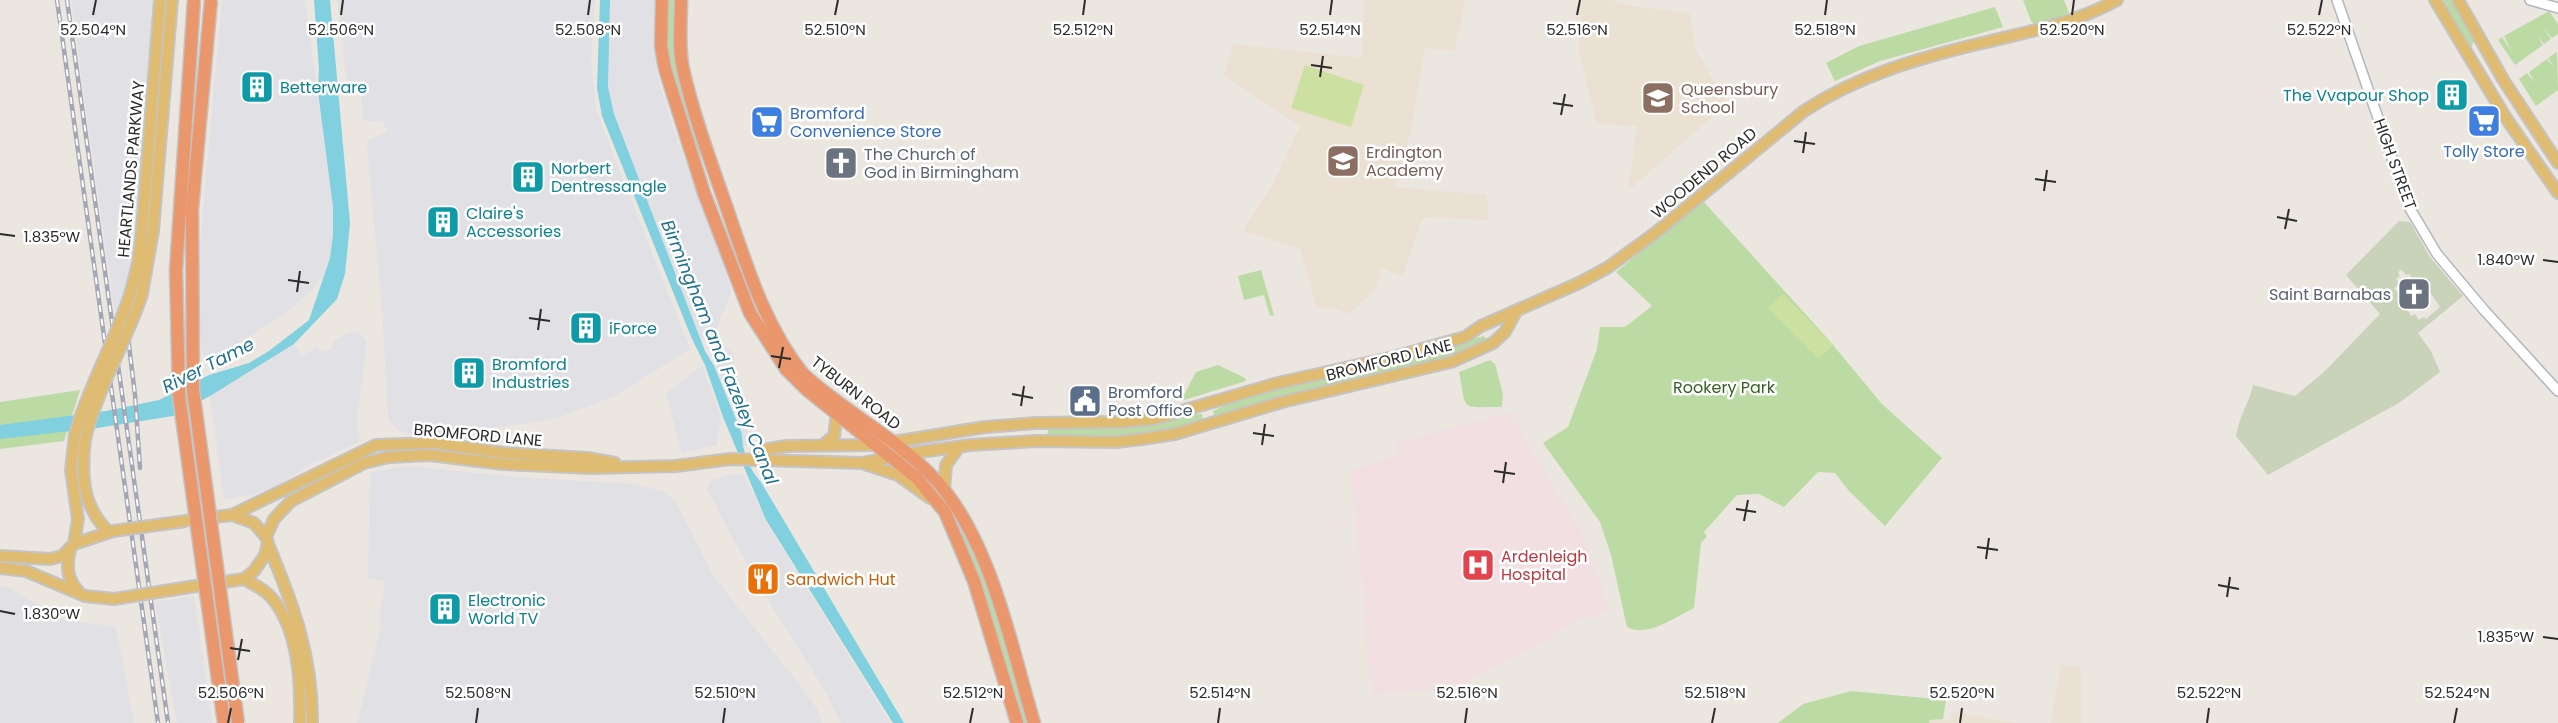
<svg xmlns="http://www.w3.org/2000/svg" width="2558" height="723" viewBox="0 0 2558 723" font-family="Poppins,sans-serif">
<rect width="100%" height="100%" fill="#ece6e0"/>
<g fill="#e1e0e5">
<path d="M 71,0 L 154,0 L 136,228 L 126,287 L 115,315 Z"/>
<path d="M 222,0 L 305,0 L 333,207 L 333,234 L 330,258 L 324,274 L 312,290 L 285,314 L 215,358 L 203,358 L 200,332 L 200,244 Z"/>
<path d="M 337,0 L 595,0 L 591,59 L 596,110 L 690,349 L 615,396 L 557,418 L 470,432 L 418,436 L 401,432 L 391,423 L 388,416 L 382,308 L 367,143 L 370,139 L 388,132 L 382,121 L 369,122 L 363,119 L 360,83 L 347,83 Z"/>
<path d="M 610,0 L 655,0 L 653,36 L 656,72 L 677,140 L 724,266 L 731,292 L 717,328 L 701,340 L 614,114 L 608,87 Z"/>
<path d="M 350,332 L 360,333 L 367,342 L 357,421 L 359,442 L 308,465 L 276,487 L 251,495 L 224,499 L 210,396 L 294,344 L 302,357 L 316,347 L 324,352 L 331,349 L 335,341 Z"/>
<path d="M 727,348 L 732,349 L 750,441 L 748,446 L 742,446 L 742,434 L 711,362 Z"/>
<path d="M 702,365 L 722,421 L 719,427 L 717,445 L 682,453 L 666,394 Z"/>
<path d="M 408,466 L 527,478 L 633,484 L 662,491 L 675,500 L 713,575 L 806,693 L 818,711 L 822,723 L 357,723 L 381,625 L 379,617 L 385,581 L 368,578 L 370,472 Z"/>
<path d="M 731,474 L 742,474 L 745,477 L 770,529 L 890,723 L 841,723 L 826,692 L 753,576 L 707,489 L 712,480 Z"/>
<path d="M 0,586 L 10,588 L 61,619 L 116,627 L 134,723 L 0,723 Z"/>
<path d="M 194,596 L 212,723 L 177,723 L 155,602 Z"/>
</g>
<g fill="#ebe1d2">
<path d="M 1364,0 L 1465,0 L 1455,51 L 1425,48 L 1411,131 L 1395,187 L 1487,195 L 1489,220 L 1423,217 L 1402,277 L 1382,268 L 1375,290 L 1349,314 L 1333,308 L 1317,309 L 1300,249 L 1243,231 L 1275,180 L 1300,126 L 1224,76 L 1233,44 L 1362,58 Z"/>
<path d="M 1580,0 L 1610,0 L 1630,6 L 1690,13 L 1696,51 L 1728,103 L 1628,191 L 1637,126 L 1597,124 L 1579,53 Z"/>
<path d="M 2061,665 L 2081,667 L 2081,723 L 2051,723 Z"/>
<path d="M 1952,712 L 2016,723 L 1929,723 L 1929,720 L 1950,720 Z"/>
</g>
<path fill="#f1dfe2" d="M 1509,413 L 1581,530 L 1607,601 L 1608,611 L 1575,622 L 1518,656 L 1452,690 L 1374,694 L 1368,672 L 1362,582 L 1350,471 L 1398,455 L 1394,443 Z"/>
<g fill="#bcdba4">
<path d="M 667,0 L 676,0 L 681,81 L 703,156 L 698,157 L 667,58 Z"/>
<path d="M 2023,0 L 2064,0 L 2069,13 L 2036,26 L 2031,21 Z"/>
<path d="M 2445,0 L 2453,0 L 2475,38 L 2471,48 L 2442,2 Z"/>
<path d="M 1995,7 L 2003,27 L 1880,61 L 1835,81 L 1826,63 L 1859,46 Z"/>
<path d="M 2549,11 L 2558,24 L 2558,34 L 2552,38 L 2543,28 L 2551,39 L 2544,44 L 2537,36 L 2543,45 L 2515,65 L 2498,40 L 2502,37 L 2512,52 L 2504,36 Z"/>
<path d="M 2557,52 L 2558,90 L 2536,106 L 2519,79 L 2527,73 L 2535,83 L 2529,72 L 2547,59 L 2555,69 L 2548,58 Z"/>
<path d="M 1703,201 L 1828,339 L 1882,404 L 1942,458 L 1885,526 L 1849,491 L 1835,473 L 1818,472 L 1784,507 L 1759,494 L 1737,495 L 1704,532 L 1707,536 L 1701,543 L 1694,608 C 1675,617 1647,638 1627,627 L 1611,555 L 1600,522 L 1543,443 L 1568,427 L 1597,349 L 1600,327 L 1625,327 L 1652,306 L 1616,272 Z"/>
<path d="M 1261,270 L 1274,315 L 1270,316 L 1264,295 L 1244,300 L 1238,276 Z"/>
<path d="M 1484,336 L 1487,342 L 1461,355 L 1215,419 L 1213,411 C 1251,391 1295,383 1336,374 C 1386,362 1435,350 1484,336 Z"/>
<path d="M 1490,360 L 1495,364 L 1503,394 L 1502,407 C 1458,407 1467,412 1459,372 Z"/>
<path d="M 1218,365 L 1245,378 L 1246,381 L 1184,400 L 1183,397 L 1196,372 Z"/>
<path d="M 80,390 L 64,441 L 0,449 L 0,402 Z"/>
<path d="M 1197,414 L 1202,414 L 1203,422 C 1149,438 1105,438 1049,437 L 1047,435 L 1049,428 L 1123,427 Z"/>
<path d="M 953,511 L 976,553 L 989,587 L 1030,723 L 1022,723 L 950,512 Z"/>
<path d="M 1851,691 L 1946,700 L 1943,719 L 1930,720 L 1929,723 L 1778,723 L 1803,704 Z"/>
</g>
<path fill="#c9d3ba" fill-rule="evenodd" d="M 2399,221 L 2410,222 L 2430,257 L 2463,296 L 2418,333 L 2431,351 L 2440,372 L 2399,403 L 2268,475 L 2236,436 C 2239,417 2249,403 2253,385 L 2295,396 L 2325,371 L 2380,314 L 2346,275 ZM 2402,270 L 2406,275 L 2409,274 L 2424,296 L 2430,292 L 2440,307 L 2426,319 L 2424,317 L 2419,320 L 2415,314 L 2411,316 L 2406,307 L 2412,303 L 2402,288 L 2397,292 L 2394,288 L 2400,284 L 2396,279 L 2400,276 L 2398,272 Z"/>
<g fill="#cce1a1">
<path d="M 1305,65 L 1364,85 L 1351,127 L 1291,108 Z"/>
<path d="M 1783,294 L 1833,345 L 1818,359 L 1768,308 Z"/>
</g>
<g fill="#81d0e0">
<path d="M 314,0 L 330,0 L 350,223 L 345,274 L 337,299 L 294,344 L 210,396 L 173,416 L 97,428 L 0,439 L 0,425 L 106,411 L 159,400 L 209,375 L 249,363 L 269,351 L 309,320 L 330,258 L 333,235 L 333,207 L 318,92 L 319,69 Z"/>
<path d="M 600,0 L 610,0 L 608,87 L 614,114 L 705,351 L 714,366 L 742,434 C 742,451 749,469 761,482 L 904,723 L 893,723 L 766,520 L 723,417 L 705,365 L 692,339 L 602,116 L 597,88 Z"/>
</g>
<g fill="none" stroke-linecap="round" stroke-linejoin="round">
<g stroke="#b4b6be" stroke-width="12">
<g id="secondary">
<path d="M 2337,0 L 2409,207 L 2437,254 L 2484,310 L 2558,391"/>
<path d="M 2530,0 L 2558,8"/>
</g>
</g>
<g stroke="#c4c4c4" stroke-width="14">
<g id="primary">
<path d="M 2435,0 L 2506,118 L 2558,193"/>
<path d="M 2458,0 L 2504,81 L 2558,163"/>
<path d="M 131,291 L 138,263 L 142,230 L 160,0"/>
<path d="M 142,294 L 153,231 L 172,0"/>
<path d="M 85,440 C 81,474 82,506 108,531"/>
<path d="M 823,445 L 834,436 L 837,414"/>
<path d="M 753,460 L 763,450 L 786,446 L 875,445 L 985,427 L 1036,423 L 1122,422 L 1154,419 L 1278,383 L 1394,357 L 1465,337 L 1481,326 L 1579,283 L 1607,268 L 1654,234 L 1804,111 C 1859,75 1919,58 1982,43 C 2028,32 2075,23 2117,0"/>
<path d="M 865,464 L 898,475 L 930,498"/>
<path d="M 944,490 L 946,465 L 959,447"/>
<path d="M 232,515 L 254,523 L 266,537"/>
<path d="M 189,520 L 232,515 L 376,445 L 435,443 L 503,453 L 587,458 L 615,463"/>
<path d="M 74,544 L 78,519 L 71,470 L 75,434"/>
<path d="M 268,544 C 293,604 313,657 312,723"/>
<path d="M 70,550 C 66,566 67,579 78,591"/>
<path d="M 0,556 L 50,559 L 62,556 L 74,544 L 113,531"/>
<path d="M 0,568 L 26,571 L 85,596 L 114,599"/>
<path d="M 244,579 C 253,584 264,589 271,597 C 299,629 301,683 300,723"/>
<path d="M 197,586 L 244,579 L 254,571 L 265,555 L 268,543 L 266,537 L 274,519 L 291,501 L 364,463 L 389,457 L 430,455 L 503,464 L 591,468 L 676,466 L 730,459 L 862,463 L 906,454 L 970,445 L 1037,441 L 1116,442 L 1142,439 L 1175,434 L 1282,402 L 1451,362 L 1493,343 L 1505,332 L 1516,312"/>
</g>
</g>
<g stroke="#c4c4c4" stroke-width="15">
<g id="highway">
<path d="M 662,0 L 661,46 L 665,69 L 704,193 L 750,313 L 786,369 L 807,390 L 917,478 L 945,512 L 974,581 L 1017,723"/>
<path d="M 681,0 C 681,22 678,47 683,69 C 693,113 709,157 724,200 C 745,260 763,324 803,374 C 842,410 891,435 929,473 C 990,533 1010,643 1034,723"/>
</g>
</g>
<use href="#secondary" stroke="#fff" stroke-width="9"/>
<use href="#primary" stroke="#dfbc72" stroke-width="10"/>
<use href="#highway" stroke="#ea976d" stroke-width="12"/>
<g stroke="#a4a7b4" stroke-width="4.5">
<g id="rail">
<path d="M 57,0 L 158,723"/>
<path d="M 67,0 L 168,723"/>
<path d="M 127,329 L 135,395 L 140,468"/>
</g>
</g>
<use href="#rail" stroke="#fff" stroke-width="2" stroke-dasharray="7" stroke-linecap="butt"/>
<g stroke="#c4c4c4" stroke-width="14" stroke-linecap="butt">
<g id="primary-bridge">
<path d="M 75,434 C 89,384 116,340 131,291"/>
<path d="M 85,440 C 97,388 126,344 142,294"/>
<path d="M 113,531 L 186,521"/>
<path d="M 114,599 L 196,586"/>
</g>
</g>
<g stroke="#c4c4c4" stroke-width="15" stroke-linecap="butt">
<g id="highway-bridge">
<path d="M 194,0 L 176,270 L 179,396 L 224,723"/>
<path d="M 211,0 L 192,209 L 193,390 L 238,723"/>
</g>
</g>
<use href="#primary-bridge" stroke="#dfbc72" stroke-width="10"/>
<use href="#highway-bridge" stroke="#ea976d" stroke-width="12"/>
</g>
<path fill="none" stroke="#2c2c2c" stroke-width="2" d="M 93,15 L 96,0M 341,15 L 343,0M 588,15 L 590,0M 835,15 L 838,0M 1083,15 L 1085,0M 1330,15 L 1332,0M 1577,15 L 1580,0M 1825,15 L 1827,0M 2072,15 L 2074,0M 2319,15 L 2322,0M 1311,65 L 1332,68M 1320,77 L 1323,56M 1553,103 L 1573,106M 1561,115 L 1565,94M 1794,141 L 1815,144M 1803,153 L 1806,132M 2035,179 L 2056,182M 2044,191 L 2047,170M 2277,217 L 2297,221M 2285,229 L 2289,209M 0,234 L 15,236M 2543,260 L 2558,262M 288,280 L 309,283M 297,292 L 300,271M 529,318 L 550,321M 538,330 L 541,309M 771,356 L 791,359M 779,368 L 783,347M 1012,394 L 1033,398M 1021,406 L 1024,386M 1253,433 L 1274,436M 1262,445 L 1265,424M 1494,471 L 1515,474M 1503,483 L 1506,462M 1736,509 L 1756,512M 1744,521 L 1748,500M 1977,547 L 1998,550M 1986,559 L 1989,538M 2218,585 L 2239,589M 2227,597 L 2230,577M 0,611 L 15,614M 2543,637 L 2558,639M 230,648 L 250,651M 238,660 L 242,639M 228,723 L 231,708M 476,723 L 478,708M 723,723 L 725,708M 970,723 L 973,708M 1218,723 L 1220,708M 1465,723 L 1467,708M 1712,723 L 1715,708M 1960,723 L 1962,708M 2207,723 L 2209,708M 2454,723 L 2457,708"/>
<defs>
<g id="building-square" transform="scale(1.725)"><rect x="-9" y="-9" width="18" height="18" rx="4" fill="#0f9aa8" stroke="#fff"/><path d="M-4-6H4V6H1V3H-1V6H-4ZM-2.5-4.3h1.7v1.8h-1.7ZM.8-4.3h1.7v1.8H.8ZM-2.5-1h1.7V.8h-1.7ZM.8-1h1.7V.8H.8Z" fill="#fff"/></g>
<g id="school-square" transform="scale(1.725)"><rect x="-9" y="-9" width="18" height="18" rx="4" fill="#8d6e63" stroke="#fff"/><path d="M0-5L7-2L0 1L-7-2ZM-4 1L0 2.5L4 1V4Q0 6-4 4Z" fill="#fff"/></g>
<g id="supermarket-square" transform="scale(1.725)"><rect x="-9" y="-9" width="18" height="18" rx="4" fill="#3f7fe0" stroke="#fff"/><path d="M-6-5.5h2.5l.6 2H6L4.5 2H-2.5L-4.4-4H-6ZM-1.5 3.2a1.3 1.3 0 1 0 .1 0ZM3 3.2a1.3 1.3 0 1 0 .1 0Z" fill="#fff"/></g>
<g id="church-square" transform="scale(1.725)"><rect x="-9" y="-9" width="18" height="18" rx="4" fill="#6b7280" stroke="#fff"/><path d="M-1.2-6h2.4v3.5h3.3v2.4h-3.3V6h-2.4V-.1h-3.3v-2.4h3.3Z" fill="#fff"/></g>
<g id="civic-square" transform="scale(1.725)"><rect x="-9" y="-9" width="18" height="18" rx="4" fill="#5c6f8a" stroke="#fff"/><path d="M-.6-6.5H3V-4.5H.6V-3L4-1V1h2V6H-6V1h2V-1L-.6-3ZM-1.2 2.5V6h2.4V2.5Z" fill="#fff"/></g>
<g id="hospital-square" transform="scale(1.725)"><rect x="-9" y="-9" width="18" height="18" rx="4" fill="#e0444e" stroke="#fff"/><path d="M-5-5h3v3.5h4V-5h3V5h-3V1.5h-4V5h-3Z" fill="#fff"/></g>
<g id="restaurant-square" transform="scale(1.725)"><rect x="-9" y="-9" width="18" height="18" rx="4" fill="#e8710a" stroke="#fff"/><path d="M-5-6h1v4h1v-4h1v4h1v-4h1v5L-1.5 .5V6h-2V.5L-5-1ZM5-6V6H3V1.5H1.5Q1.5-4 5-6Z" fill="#fff"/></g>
</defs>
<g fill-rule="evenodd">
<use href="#building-square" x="257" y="87"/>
<use href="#building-square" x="2452" y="95"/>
<use href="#school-square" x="1658" y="98"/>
<use href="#supermarket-square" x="2484" y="121"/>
<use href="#supermarket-square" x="767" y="122"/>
<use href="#school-square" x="1343" y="161"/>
<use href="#church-square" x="841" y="163"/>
<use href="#building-square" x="528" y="177"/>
<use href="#building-square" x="443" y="222"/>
<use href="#church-square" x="2414" y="294"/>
<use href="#building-square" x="586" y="328"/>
<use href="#building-square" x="469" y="373"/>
<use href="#civic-square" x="1085" y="401"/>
<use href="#hospital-square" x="1478" y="565"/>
<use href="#restaurant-square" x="763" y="579"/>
<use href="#building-square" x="445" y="609"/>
</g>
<g text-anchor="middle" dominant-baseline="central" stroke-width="5" stroke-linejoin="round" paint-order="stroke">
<g font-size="16" fill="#0d838f" stroke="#fff" text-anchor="start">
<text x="280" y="87">Betterware</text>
<text x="2429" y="95" text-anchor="end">The Vvapour Shop</text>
<text x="551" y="168">Norbert<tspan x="551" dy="18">Dentressangle</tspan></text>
<text x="466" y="213">Claire's<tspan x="466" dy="18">Accessories</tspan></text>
<text x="609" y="328">iForce</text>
<text x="492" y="364">Bromford<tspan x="492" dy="18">Industries</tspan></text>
<text x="468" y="600">Electronic<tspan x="468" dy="18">World TV</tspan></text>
</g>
<g font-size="16" fill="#785e54" stroke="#fff" text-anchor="start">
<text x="1681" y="89">Queensbury<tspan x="1681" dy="18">School</tspan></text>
<text x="1366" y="152">Erdington<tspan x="1366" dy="18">Academy</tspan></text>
</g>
<g font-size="16" fill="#366cbe" stroke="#fff" text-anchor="start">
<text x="790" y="113">Bromford<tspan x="790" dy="18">Convenience Store</tspan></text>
<text x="2484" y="151" text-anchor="middle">Tolly Store</text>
</g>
<g font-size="16" fill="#5b616d" stroke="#fff" text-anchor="start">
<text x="864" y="154">The Church of<tspan x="864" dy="18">God in Birmingham</tspan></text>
<text x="2391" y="294" text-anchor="end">Saint Barnabas</text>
</g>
<g font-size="16" fill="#2c2c2c" stroke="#fff">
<text transform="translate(2395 164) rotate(70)">HIGH STREET</text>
<text transform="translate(131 169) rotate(-85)">HEARTLANDS PARKWAY</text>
<text transform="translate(1704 173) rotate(-40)">WOODEND ROAD</text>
<text transform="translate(1389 360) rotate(-14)">BROMFORD LANE</text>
<text transform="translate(856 393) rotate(38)">TYBURN ROAD</text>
<text transform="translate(478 435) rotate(5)">BROMFORD LANE</text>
</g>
<g font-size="16" fill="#376124" stroke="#fff">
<text x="1724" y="387">Rookery Park</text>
</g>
<g font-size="16" fill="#4e5e75" stroke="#fff" text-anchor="start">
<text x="1108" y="392">Bromford<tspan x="1108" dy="18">Post Office</tspan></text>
</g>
<g font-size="16" fill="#be3a42" stroke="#fff" text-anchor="start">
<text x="1501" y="556">Ardenleigh<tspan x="1501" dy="18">Hospital</tspan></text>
</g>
<g font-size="16" fill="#c56008" stroke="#fff" text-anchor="start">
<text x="786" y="579">Sandwich Hut</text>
</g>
<g font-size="18" font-style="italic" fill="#1f728d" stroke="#fff">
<text transform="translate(720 352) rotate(68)">Birmingham and Fazeley Canal</text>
<text transform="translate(208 365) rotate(-27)">River Tame</text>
</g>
</g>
<g font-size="15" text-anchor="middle" fill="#2c2c2c" stroke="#fff" stroke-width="5" stroke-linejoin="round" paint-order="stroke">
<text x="341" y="35">52.506°N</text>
<text x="588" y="35">52.508°N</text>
<text x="835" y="35">52.510°N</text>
<text x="1083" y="35">52.512°N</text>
<text x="1577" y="35">52.516°N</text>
<text x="93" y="35">52.504°N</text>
<text x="1330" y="35">52.514°N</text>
<text x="1825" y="35">52.518°N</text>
<text x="2072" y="35">52.520°N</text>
<text x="2319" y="35">52.522°N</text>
<text x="52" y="242">1.835°W</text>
<text x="2506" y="265">1.840°W</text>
<text x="52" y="619">1.830°W</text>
<text x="2506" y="642">1.835°W</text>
<text x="231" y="698">52.506°N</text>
<text x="478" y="698">52.508°N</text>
<text x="725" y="698">52.510°N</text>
<text x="973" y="698">52.512°N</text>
<text x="1220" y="698">52.514°N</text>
<text x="1467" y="698">52.516°N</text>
<text x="1715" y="698">52.518°N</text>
<text x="1962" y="698">52.520°N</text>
<text x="2209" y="698">52.522°N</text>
<text x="2457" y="698">52.524°N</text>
</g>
</svg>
